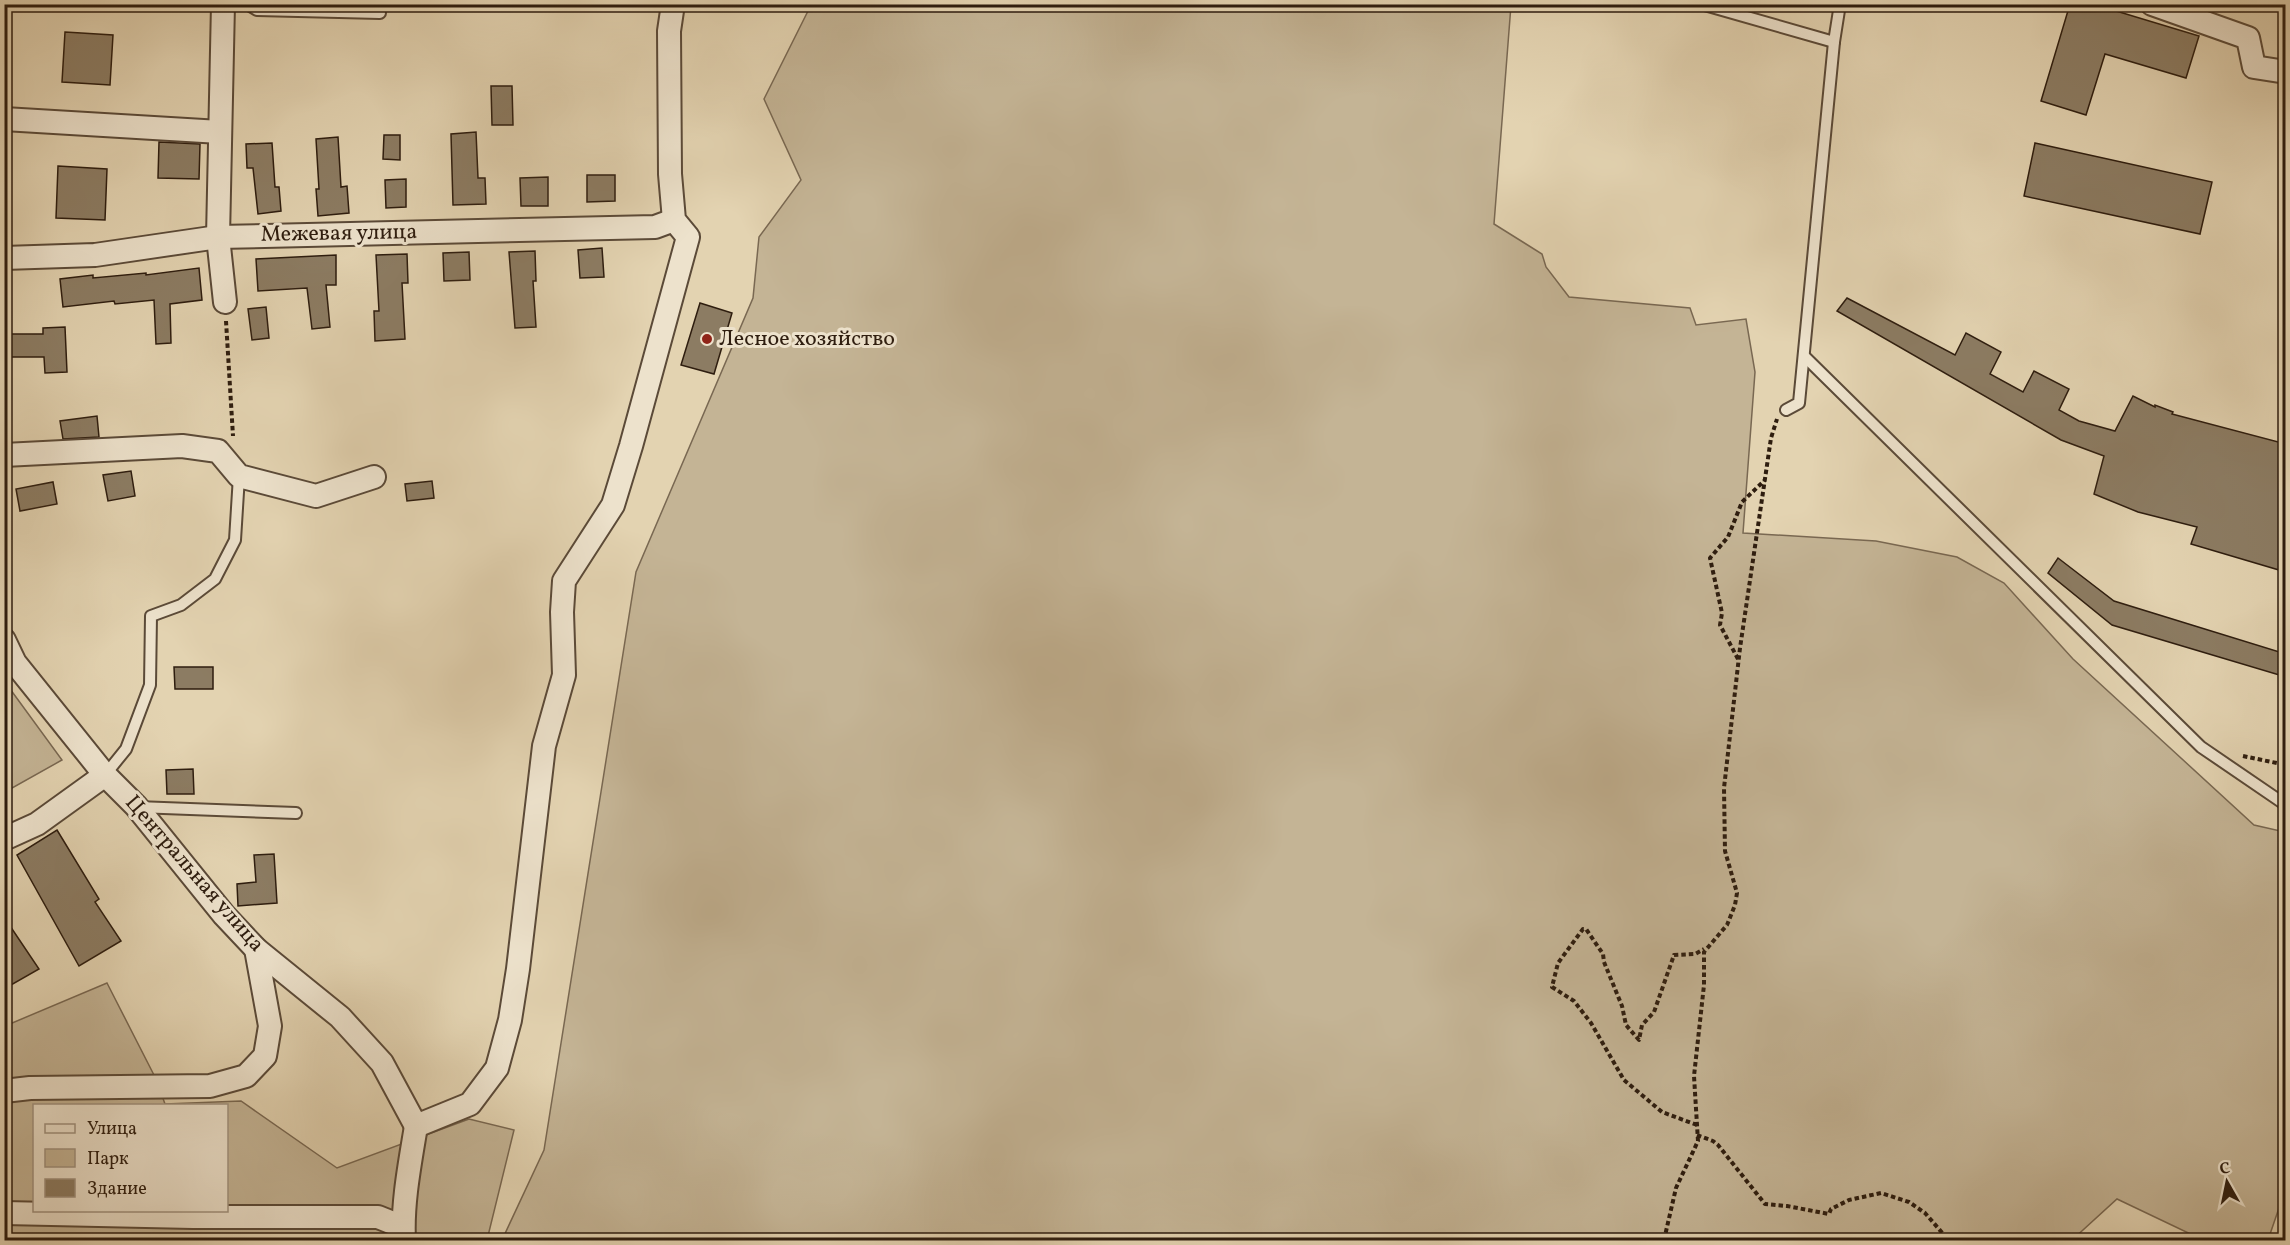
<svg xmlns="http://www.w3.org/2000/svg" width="2290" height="1245" viewBox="0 0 2290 1245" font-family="Vollkorn,serif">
<rect width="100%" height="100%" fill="#e3d3b1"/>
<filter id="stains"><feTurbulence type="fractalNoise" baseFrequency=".00333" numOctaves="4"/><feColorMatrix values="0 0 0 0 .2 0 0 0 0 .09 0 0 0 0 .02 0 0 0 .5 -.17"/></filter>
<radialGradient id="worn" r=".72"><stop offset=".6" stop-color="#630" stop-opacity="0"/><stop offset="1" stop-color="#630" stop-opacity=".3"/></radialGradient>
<g fill="#c4b495" stroke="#796852" stroke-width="1.5" fill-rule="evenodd">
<path d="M 811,5 L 1511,5 L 1494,224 L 1542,254 L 1546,267 L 1569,297 L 1690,308 L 1696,325 L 1746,319 L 1755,372 L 1743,533 L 1876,541 L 1957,557 L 2004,583 L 2073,659 L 2254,825 L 2285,832 L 2286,1202 L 2279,1208 L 2268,1240 L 2203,1240 L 2117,1199 L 2072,1240 L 502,1240 L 544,1150 L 636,572 L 753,298 L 759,237 L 801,180 L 764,99 Z"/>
<path d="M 5,682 L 62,760 L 5,792 L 4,792 Z"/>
<path d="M 107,983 L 156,1079 L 165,1104 L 241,1101 L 337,1168 L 469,1119 L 514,1130 L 487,1240 L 5,1240 L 5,1026 ZM 34,1106 L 226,1106 L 226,1210 L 34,1210 Z"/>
</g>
<g fill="#8c7c63" stroke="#2e1d0f" stroke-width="1.5">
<path d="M 2070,4 L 2093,4 L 2199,36 L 2186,78 L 2105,54 L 2086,115 L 2041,101 Z"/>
<path d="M 65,32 L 113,35 L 110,85 L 62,82 Z"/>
<path d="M 491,86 L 512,86 L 513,125 L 492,125 Z"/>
<path d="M 476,132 L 478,178 L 485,178 L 486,204 L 453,205 L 451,134 Z"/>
<path d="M 384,135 L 400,135 L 400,160 L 383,159 Z"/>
<path d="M 338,137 L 341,187 L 347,186 L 349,213 L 318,216 L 316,189 L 319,189 L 316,139 Z"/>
<path d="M 159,142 L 200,144 L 199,179 L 158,178 Z"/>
<path d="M 272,143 L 275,187 L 279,187 L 281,211 L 258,214 L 253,168 L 247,168 L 246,144 Z"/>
<path d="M 2035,143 L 2212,182 L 2200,234 L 2024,196 Z"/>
<path d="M 58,166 L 107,169 L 105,220 L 56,218 Z"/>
<path d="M 587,175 L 615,175 L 615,201 L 587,202 Z"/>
<path d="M 548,177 L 548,206 L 521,206 L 520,178 Z"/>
<path d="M 406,179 L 406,207 L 386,208 L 385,180 Z"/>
<path d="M 602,248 L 604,277 L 580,278 L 578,250 Z"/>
<path d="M 535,251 L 536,281 L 533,281 L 536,327 L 515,328 L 509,252 Z"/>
<path d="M 469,252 L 470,280 L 444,281 L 443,253 Z"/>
<path d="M 407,254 L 408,283 L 402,283 L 405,339 L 375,341 L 374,311 L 379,311 L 376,255 Z"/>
<path d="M 336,255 L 336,285 L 326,285 L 330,327 L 312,329 L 307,288 L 258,291 L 256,259 Z"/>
<path d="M 199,268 L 202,300 L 170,304 L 171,343 L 156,344 L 154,300 L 115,304 L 114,301 L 63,307 L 60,279 L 93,275 L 93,278 L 146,273 L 146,275 Z"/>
<path d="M 1847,298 L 1955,355 L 1966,333 L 2001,352 L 1990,374 L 2023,392 L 2034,371 L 2069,389 L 2059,410 L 2079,421 L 2115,431 L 2133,396 L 2155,407 L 2155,405 L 2173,412 L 2172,414 L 2286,444 L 2286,548 L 2279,570 L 2191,544 L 2197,527 L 2138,512 L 2094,494 L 2104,456 L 2061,440 L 1837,311 Z"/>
<path d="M 700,303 L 732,313 L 714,374 L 681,365 Z"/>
<path d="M 266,307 L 269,338 L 252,340 L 248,309 Z"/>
<path d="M 65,327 L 67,372 L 45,373 L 44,357 L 8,357 L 8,334 L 43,334 L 43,328 Z"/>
<path d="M 97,416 L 99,437 L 63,439 L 60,421 Z"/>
<path d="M 131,471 L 135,496 L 108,501 L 103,475 Z"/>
<path d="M 432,481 L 434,498 L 407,501 L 405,484 Z"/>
<path d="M 53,482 L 57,504 L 20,511 L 16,489 Z"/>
<path d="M 2058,558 L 2114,601 L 2286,654 L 2286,677 L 2112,625 L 2048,573 Z"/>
<path d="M 174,667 L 213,667 L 213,689 L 175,689 Z"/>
<path d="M 193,769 L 194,794 L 167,794 L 166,770 Z"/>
<path d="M 57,830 L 99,899 L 95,902 L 121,941 L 79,966 L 17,855 Z"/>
<path d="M 274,854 L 277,903 L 238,906 L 237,884 L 256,882 L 254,855 Z"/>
<path d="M 4,917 L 39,969 L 4,989 Z"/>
</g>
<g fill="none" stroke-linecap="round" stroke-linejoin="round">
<g stroke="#5b4a38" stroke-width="14">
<g id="lane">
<path d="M 247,4 L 257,10 L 380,13"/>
<path d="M 1701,4 L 1834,42"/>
<path d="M 1804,356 L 2201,747 L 2286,805"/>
<path d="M 1786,410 L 1799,403 L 1834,42 L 1840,4"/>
<path d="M 105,775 L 126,749 L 150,685 L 151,616 L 181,605 L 215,579 L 235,540 L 239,476"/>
<path d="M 137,807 L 296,813"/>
</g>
</g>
<g stroke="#5b4a38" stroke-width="26">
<g id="street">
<path d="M 223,4 L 218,237 L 225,302"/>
<path d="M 2152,4 L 2248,38 L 2254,67 L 2286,72"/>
<path d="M 4,119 L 220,132"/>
<path d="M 4,258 L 95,255 L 218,237 L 655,227 L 674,220"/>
<path d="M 4,455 L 182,446 L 218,451 L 239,476 L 316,496 L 374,477"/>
<path d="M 4,640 L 15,663 L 105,775 L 136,806 L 224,915 L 256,949 L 340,1017 L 382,1063 L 416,1126"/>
<path d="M 4,839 L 37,824 L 105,775"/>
<path d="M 4,1091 L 30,1088 L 210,1086 L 246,1076 L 265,1056 L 270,1026 L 256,949"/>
<path d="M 416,1126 L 470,1104 L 497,1068 L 510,1020 L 518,969 L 544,746 L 564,675 L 562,612 L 564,581 L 613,505 L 631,446 L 688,237 L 674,220 L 670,174 L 669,31 L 673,4"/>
<path d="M 4,1213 L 193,1217 L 378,1217 L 403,1227"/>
<path d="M 404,1240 C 402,1203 410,1163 416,1126"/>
</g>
</g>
<g stroke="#2e1d0f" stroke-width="4" stroke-dasharray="4.5 3" stroke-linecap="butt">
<path d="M 226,321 L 233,436"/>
<path d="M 1738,659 L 1720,625 L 1722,613 L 1710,558 L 1728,537 L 1742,502 L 1765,480"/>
<path d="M 2243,756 L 2286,765"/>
<path d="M 1697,1125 L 1662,1112 L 1624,1080 L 1591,1023 L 1574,1001 L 1552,987 L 1558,963 L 1583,929 L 1586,929 L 1603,954 L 1604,962 L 1622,1006 L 1626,1025 L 1639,1040 L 1642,1025 L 1654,1012 L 1674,955 L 1695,954 L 1704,949"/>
<path d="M 1697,1135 L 1713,1141 L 1718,1145 L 1765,1204 L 1787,1206 L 1829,1214 L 1831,1209 L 1849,1200 L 1881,1193 L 1909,1202 L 1925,1213 L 1945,1236 L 1970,1238 L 1977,1236 L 1985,1240"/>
<path d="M 1664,1240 L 1676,1188 L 1698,1141 L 1694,1076 L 1704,985 L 1704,952 L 1727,925 L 1735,905 L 1737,893 L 1725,851 L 1724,788 L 1740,648 L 1771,438 L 1777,419"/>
<path d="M 2210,1240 L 2215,1240"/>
</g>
<use href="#lane" stroke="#ede2cc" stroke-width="10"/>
<use href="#street" stroke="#ede2cc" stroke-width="22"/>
</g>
<circle fill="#8f2418" stroke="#ede2cc" stroke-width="2" cx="707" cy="339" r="6"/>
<g text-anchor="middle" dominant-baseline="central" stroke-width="6" stroke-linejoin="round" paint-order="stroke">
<g font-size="22" fill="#2e1d0f" stroke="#ede2cc">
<text transform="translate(339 234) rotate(-1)">Межевая улица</text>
<text transform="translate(194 874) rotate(49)">Центральная улица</text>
</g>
<g font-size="22" fill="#2e1d0f" stroke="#ede2cc" text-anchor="start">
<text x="719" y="339">Лесное хозяйство</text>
</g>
</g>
<rect width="2290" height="1245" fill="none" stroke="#e3d3b1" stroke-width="24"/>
<rect x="6" y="6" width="2278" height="1233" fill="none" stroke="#2e1d0f" stroke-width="3"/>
<rect x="12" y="12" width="2266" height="1221" fill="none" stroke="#2e1d0f" stroke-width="1.5"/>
<rect x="33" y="1104" width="195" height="108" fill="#ede2cc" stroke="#a19380" stroke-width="1.5"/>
<rect x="45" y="1124" width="30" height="9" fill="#ede2cc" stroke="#a19380" stroke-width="1.5"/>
<text x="87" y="1134" font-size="18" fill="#2e1d0f">Улица</text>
<rect x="45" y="1149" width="30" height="18" fill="#c4b495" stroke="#a19380" stroke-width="1.5"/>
<text x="87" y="1164" font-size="18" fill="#2e1d0f">Парк</text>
<rect x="45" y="1179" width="30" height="18" fill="#8c7c63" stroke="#a19380" stroke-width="1.5"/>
<text x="87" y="1194" font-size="18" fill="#2e1d0f">Здание</text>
<g transform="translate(2227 1182) rotate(351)" stroke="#ede2cc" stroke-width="4.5" paint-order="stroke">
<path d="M0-4.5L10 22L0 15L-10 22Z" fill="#2e1d0f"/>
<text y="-9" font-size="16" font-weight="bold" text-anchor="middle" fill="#2e1d0f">С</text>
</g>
<rect width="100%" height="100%" filter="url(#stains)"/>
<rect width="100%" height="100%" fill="url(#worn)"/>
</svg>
